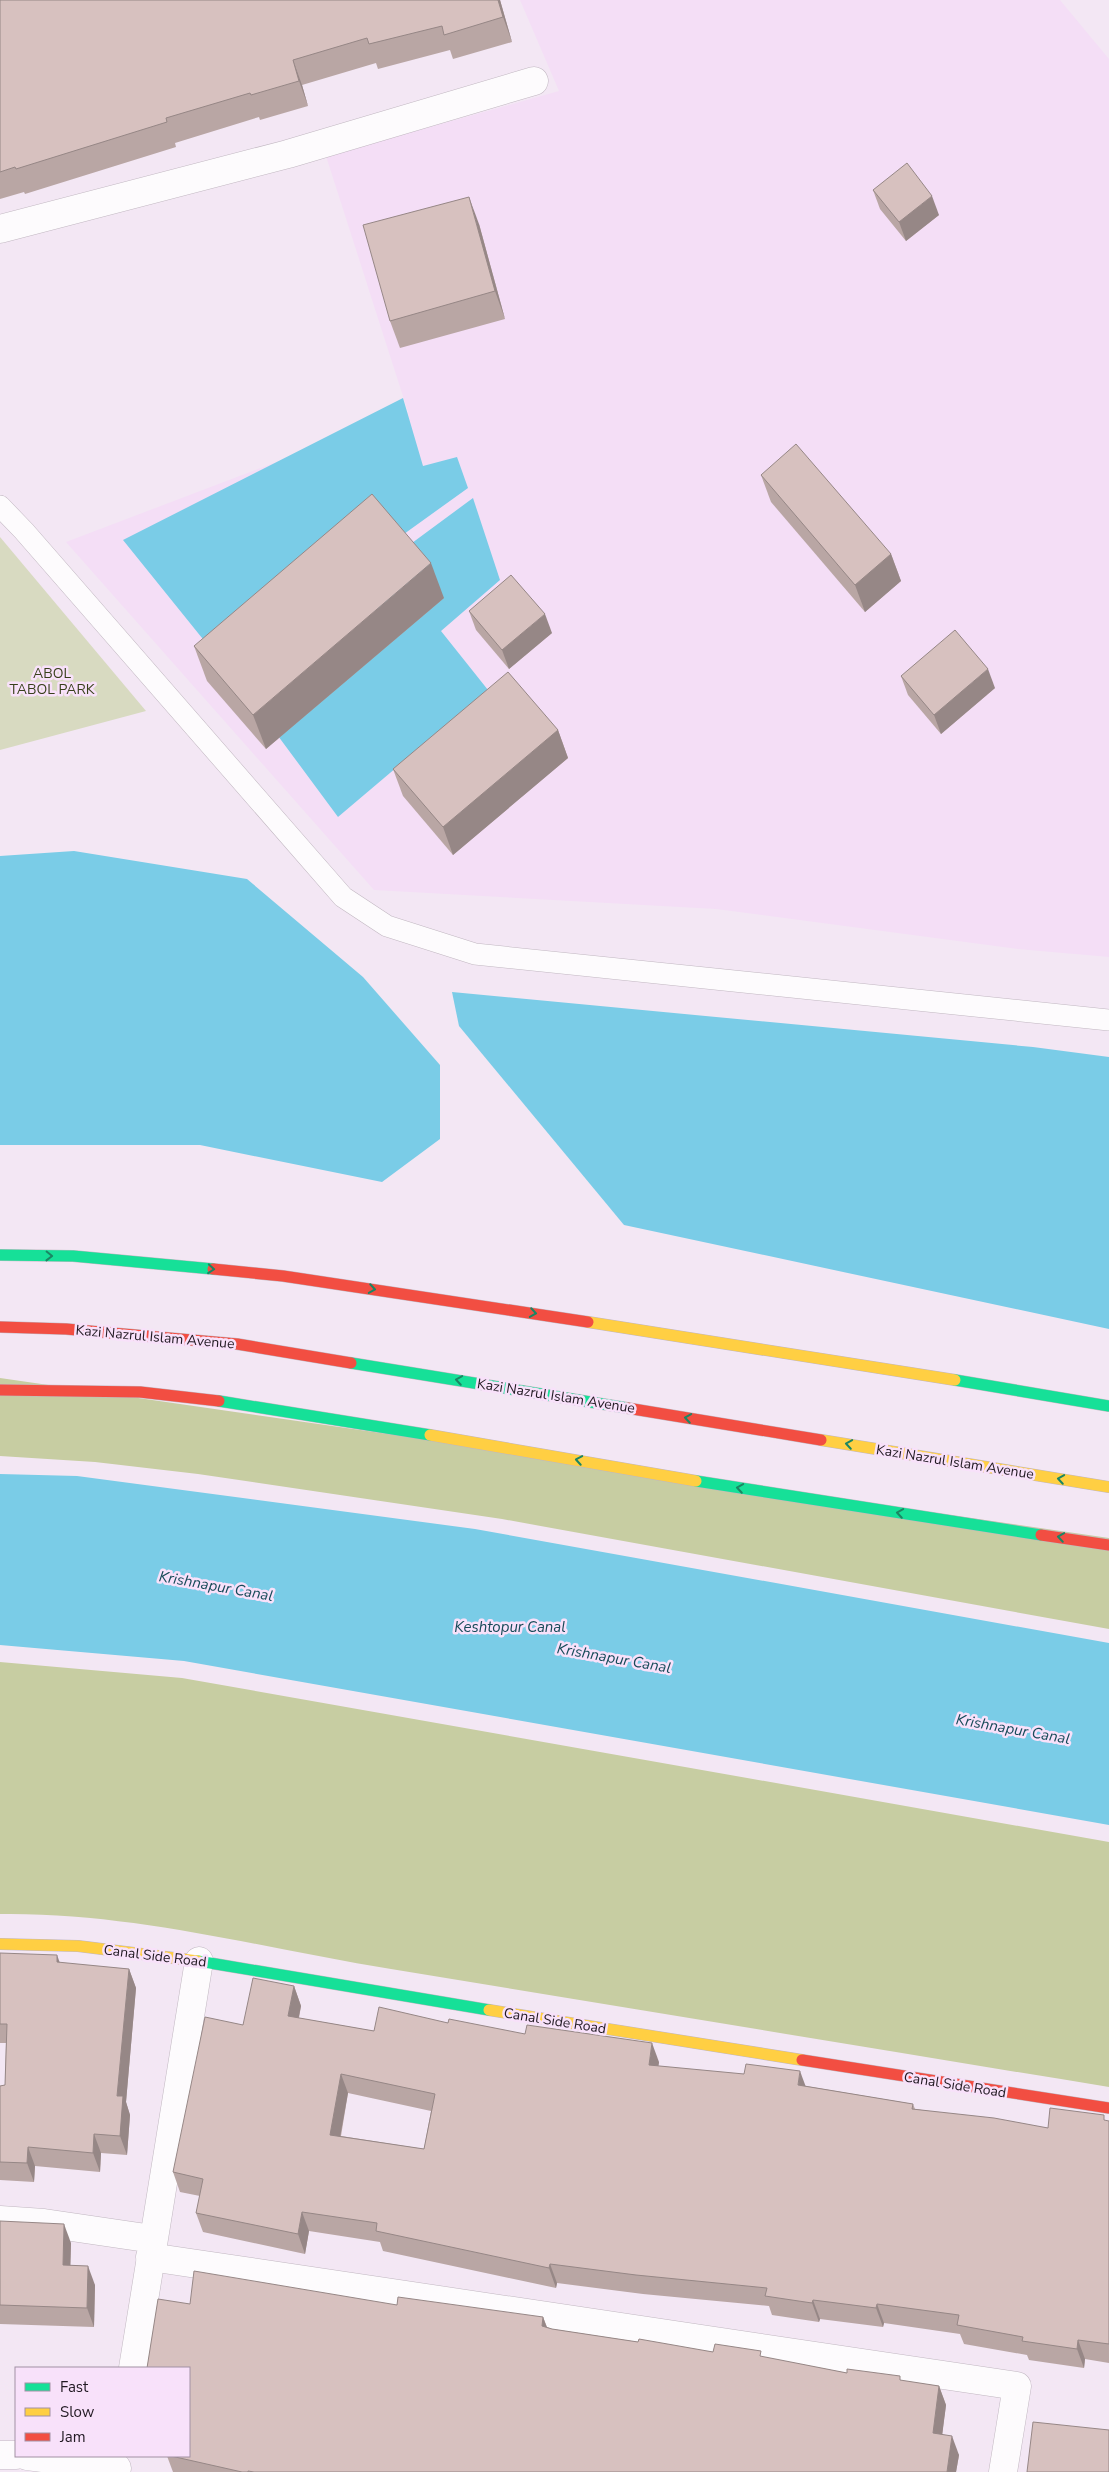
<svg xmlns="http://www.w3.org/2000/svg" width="1109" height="2472" viewBox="0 0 1109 2472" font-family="'Nunito Sans',sans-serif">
<rect width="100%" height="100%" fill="#f3e7f4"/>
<path fill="#f4def6" d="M 520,0 L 1060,0 L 1109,59 L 1109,957 L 1018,949 L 716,909 L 374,890 L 66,542 L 408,412 L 326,156 L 559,91 Z"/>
<path fill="#d8dac1" d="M 0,537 L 146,711 L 0,750 Z"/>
<g fill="#c7cda2">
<path d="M 0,1378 L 1109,1538 L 1109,1629 L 502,1519 L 198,1474 L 95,1462 L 0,1456 Z"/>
<path d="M 0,1662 L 182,1678 L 1109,1842 L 1109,2087 C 869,2048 630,2008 391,1969 C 262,1948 132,1912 0,1914 Z"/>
</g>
<g fill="#7acce7">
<path d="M 403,398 L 423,466 L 457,457 L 468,488 L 223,664 L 123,540 Z"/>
<path d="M 473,498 L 500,580 L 441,631 L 488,690 L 338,817 L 233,675 Z"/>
<path d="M 74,851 L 247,879 L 363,977 L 440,1065 L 440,1139 L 382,1182 L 200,1145 L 0,1145 L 0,856 Z"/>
<path d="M 452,992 L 1033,1047 L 1109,1057 L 1109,1329 L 624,1225 L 459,1026 Z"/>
<path d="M 0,1474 L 77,1476 L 475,1529 L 1109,1643 L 1109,1825 L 184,1661 L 0,1645 Z"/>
</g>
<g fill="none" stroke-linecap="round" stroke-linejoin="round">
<g stroke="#c1b7c1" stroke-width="22">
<path id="lane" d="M 0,506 L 24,531 L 343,897 L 387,926 L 475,954 L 1109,1020"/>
</g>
<g stroke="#c1b7c1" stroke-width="29">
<g id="street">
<path d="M 0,229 L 288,154 L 534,81"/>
<path d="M 0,2220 L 44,2223 L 153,2239"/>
<path d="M 150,2257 L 1017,2386 L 1003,2472"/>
<path d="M 133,2368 L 199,1961"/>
<path d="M 0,2455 L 16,2455"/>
<path d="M 27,2456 L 117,2468"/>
</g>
</g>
<g stroke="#c1b7c1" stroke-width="12">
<g id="fast">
<path d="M 0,1255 L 73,1256 L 213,1269"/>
<path d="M 351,1363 L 627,1408"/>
<path d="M 955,1380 L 1109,1406"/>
<path d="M 219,1401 L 430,1435"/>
<path d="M 696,1481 L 1041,1535"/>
<path d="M 198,1961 L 489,2010"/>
</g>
</g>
<g stroke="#c1b7c1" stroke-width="12">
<g id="slow">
<path d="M 588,1322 L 955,1380"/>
<path d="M 430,1435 L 696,1481"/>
<path d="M 821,1440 L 1109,1487"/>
<path d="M 0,1944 L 78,1946 L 198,1961"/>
<path d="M 489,2010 L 802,2060"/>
</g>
</g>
<g stroke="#c1b7c1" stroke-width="12">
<g id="jam">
<path d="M 213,1269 L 283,1276 L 588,1322"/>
<path d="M 0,1327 L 66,1329 L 237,1344 L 351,1363"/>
<path d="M 0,1390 L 140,1392 L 219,1401"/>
<path d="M 627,1408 L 821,1440"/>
<path d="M 1041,1535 L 1109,1545"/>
<path d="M 802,2060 L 1109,2108"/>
</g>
</g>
<use href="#lane" stroke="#fdfbfd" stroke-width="21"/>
<use href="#street" stroke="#fdfbfd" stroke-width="28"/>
<use href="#fast" stroke="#16e098" stroke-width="11"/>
<use href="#slow" stroke="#ffcf43" stroke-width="11"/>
<use href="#jam" stroke="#f24e42" stroke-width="11"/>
</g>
<g fill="#b9a6a4" fill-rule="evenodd">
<path d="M 0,0 L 500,0 L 512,42 L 453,59 L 450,50 L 378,69 L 376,63 L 302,85 L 308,106 L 260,120 L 259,117 L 175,143 L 176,147 L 25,194 L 24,192 L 0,199 Z"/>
<path d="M 873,190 L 939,215 L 906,241 L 880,209 Z"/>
<path d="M 479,224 L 505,319 L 400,348 L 390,321 Z"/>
<path d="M 761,475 L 891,554 L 901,581 L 865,612 L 771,502 Z"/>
<path d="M 444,598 L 266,749 L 207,681 L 194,646 Z"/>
<path d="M 469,611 L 552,633 L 509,669 L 476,630 Z"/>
<path d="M 901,676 L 995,688 L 941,734 L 908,695 Z"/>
<path d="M 558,730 L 568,758 L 453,855 L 403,796 L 393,769 Z"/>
<path d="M 0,1953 L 60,1963 L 129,1969 L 136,1988 L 126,2102 L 130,2115 L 127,2155 L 101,2153 L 100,2172 L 35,2166 L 34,2182 L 0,2180 L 0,2086 L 5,2085 L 6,2043 L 0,2043 Z"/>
<path d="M 294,1986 L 301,2006 L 299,2018 L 374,2031 L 448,2023 L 659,2062 L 658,2066 L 806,2086 L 913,2104 L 915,2109 L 1048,2128 L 1106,2121 L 1109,2121 L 1109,2363 L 1085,2359 L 1084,2368 L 1029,2360 L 1027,2355 L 964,2344 L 960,2334 L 884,2323 L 883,2327 L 820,2319 L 819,2322 L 772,2315 L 769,2306 L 643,2294 L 557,2283 L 556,2288 L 383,2251 L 380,2242 L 309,2231 L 305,2254 L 203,2232 L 196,2213 L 200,2196 L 180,2192 L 173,2172 L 243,2025 ZM 348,2093 L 431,2111 L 424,2149 L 341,2136 Z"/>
<path d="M 0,2221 L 71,2243 L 70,2265 L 95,2285 L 94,2327 L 0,2324 Z"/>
<path d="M 190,2304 L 397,2305 L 543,2317 L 547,2327 L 552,2329 L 638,2342 L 713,2352 L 763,2357 L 847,2373 L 939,2386 L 946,2405 L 942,2435 L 959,2455 L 956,2472 L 173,2472 L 167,2456 L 189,2456 Z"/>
</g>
<g fill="#968786">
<path d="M 498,0 L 500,0 L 512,42 L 503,17 Z"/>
<path d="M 293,60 L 302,85 L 308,106 L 299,81 Z"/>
<path d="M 932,196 L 939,215 L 906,241 L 899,222 Z"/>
<path d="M 469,197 L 479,224 L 505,319 L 495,291 Z"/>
<path d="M 891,554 L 901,581 L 865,612 L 855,585 Z"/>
<path d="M 431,563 L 444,598 L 266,749 L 253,715 Z"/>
<path d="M 545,614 L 552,633 L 509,669 L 502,650 Z"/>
<path d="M 988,669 L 995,688 L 941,734 L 934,715 Z"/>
<path d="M 558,730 L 568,758 L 453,855 L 443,827 Z"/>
<path d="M 57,1955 L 64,1974 L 57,1962 Z"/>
<path d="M 129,1969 L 136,1988 L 126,2102 L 130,2115 L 127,2155 L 120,2136 L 117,2096 Z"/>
<path d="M 294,1986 L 301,2006 L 295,2035 L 288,2016 Z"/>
<path d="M 652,2043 L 659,2062 L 656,2084 L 649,2065 Z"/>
<path d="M 800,2071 L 807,2090 L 798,2085 Z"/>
<path d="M 341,2074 L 348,2093 L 337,2154 L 330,2135 Z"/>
<path d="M 94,2134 L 101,2153 L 100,2172 L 93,2153 Z"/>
<path d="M 28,2147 L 35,2166 L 34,2182 L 27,2163 Z"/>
<path d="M 302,2212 L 309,2231 L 305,2254 L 298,2234 Z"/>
<path d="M 64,2224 L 71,2243 L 70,2284 L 63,2265 Z"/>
<path d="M 550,2264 L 557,2283 L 556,2288 L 549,2268 Z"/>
<path d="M 88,2266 L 95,2285 L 94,2327 L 87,2308 Z"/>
<path d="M 813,2300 L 820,2319 L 819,2322 L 812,2303 Z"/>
<path d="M 877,2304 L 884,2323 L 883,2327 L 876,2308 Z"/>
<path d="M 543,2317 L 550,2336 L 542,2326 Z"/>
<path d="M 1078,2340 L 1085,2359 L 1084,2368 L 1077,2349 Z"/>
<path d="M 939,2386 L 946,2405 L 940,2452 L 933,2433 Z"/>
<path d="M 952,2436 L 959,2455 L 956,2472 L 947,2472 Z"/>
</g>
<g fill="#d7c1bf" stroke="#968786" fill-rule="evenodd">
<path d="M 0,0 L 498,0 L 503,17 L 444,35 L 442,26 L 369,44 L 367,38 L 293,60 L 299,81 L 251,95 L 250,93 L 166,118 L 167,122 L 16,169 L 15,167 L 0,172 Z"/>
<path d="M 907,163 L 932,196 L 899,222 L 873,190 Z"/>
<path d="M 469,197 L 495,291 L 390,321 L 363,225 Z"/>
<path d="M 796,444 L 891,554 L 855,585 L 761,475 Z"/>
<path d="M 372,494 L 431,563 L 253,715 L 194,646 Z"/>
<path d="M 511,575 L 545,614 L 502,650 L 469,611 Z"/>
<path d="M 955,630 L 988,669 L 934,715 L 901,676 Z"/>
<path d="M 508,672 L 558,730 L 443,827 L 393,769 Z"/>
<path d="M 0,1953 L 57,1955 L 57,1962 L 129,1969 L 117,2096 L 123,2096 L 120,2136 L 94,2134 L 93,2153 L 28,2147 L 27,2163 L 0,2162 L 0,2086 L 5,2085 L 7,2024 L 0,2024 Z"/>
<path d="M 253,1978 L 294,1986 L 288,2016 L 374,2031 L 379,2007 L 448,2023 L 449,2019 L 525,2034 L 527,2025 L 652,2043 L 649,2065 L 744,2074 L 746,2064 L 800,2071 L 798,2085 L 913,2104 L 912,2109 L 994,2118 L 1048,2128 L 1050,2108 L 1104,2115 L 1104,2120 L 1109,2121 L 1109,2344 L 1078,2340 L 1077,2349 L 1022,2341 L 1023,2337 L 957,2325 L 959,2315 L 877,2304 L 876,2308 L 813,2300 L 812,2303 L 765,2296 L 767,2288 L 636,2275 L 550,2264 L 549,2268 L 376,2231 L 377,2223 L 302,2212 L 298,2234 L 196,2213 L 203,2179 L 173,2172 L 205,2017 L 243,2025 ZM 341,2074 L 435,2094 L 424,2149 L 330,2135 Z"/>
<path d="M 0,2221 L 64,2224 L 63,2265 L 88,2266 L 87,2308 L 0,2305 Z"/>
<path d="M 194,2271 L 397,2305 L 398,2297 L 543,2317 L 542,2326 L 552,2329 L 638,2342 L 639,2339 L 713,2352 L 715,2344 L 761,2351 L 760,2356 L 847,2373 L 847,2369 L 900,2376 L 900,2380 L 939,2386 L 933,2433 L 952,2436 L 947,2472 L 254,2472 L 248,2471 L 248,2472 L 242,2472 L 171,2456 L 189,2456 L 189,2368 L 147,2368 L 158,2299 L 190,2304 Z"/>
<path d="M 1033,2422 L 1109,2430 L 1109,2472 L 1027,2472 Z"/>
</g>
<defs><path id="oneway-chevron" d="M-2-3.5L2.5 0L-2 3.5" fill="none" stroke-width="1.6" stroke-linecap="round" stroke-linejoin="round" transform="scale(1.25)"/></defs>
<g stroke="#1b8663">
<use href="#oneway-chevron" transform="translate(49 1256) rotate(1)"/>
<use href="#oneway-chevron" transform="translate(211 1269) rotate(5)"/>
<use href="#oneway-chevron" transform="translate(372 1289) rotate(9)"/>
<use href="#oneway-chevron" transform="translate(533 1313) rotate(9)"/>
<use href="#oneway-chevron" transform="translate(459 1380) rotate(-171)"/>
<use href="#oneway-chevron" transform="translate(688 1418) rotate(-171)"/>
<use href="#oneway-chevron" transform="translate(849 1444) rotate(-171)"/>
<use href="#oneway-chevron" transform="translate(579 1460) rotate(-170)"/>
<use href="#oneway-chevron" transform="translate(1061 1479) rotate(-171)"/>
<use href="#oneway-chevron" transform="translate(740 1488) rotate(-171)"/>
<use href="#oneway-chevron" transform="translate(900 1513) rotate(-171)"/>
<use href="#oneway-chevron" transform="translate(1061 1537) rotate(-171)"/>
</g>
<g text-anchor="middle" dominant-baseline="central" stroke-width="5" stroke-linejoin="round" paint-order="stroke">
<g font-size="14" fill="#38401b" stroke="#f8e1fa">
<text x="52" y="673">ABOL<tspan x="52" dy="16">TABOL PARK</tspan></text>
</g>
<g font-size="14" fill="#211922" stroke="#f8e1fa">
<text transform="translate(155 1337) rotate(5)">Kazi Nazrul Islam Avenue</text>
<text transform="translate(556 1396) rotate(9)">Kazi Nazrul Islam Avenue</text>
<text transform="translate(955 1462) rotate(9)">Kazi Nazrul Islam Avenue</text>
<text transform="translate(155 1956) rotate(7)">Canal Side Road</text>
<text transform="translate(555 2021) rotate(9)">Canal Side Road</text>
<text transform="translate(955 2085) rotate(9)">Canal Side Road</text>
</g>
<g font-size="15" font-style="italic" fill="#164a58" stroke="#f8e1fa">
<text transform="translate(216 1586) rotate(10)">Krishnapur Canal</text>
<text x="510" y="1627">Keshtopur Canal</text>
<text transform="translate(614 1658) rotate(10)">Krishnapur Canal</text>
<text transform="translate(1013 1729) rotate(10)">Krishnapur Canal</text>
</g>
</g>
<rect x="15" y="2367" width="175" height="90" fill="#f8e1fa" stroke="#a291a4"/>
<rect x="25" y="2383" width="25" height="8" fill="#16e098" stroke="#a291a4"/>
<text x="60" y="2392" font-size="15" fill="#211922">Fast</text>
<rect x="25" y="2408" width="25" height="8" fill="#ffcf43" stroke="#a291a4"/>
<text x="60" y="2417" font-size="15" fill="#211922">Slow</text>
<rect x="25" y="2433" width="25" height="8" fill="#f24e42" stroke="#a291a4"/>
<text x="60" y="2442" font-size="15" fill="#211922">Jam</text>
</svg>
